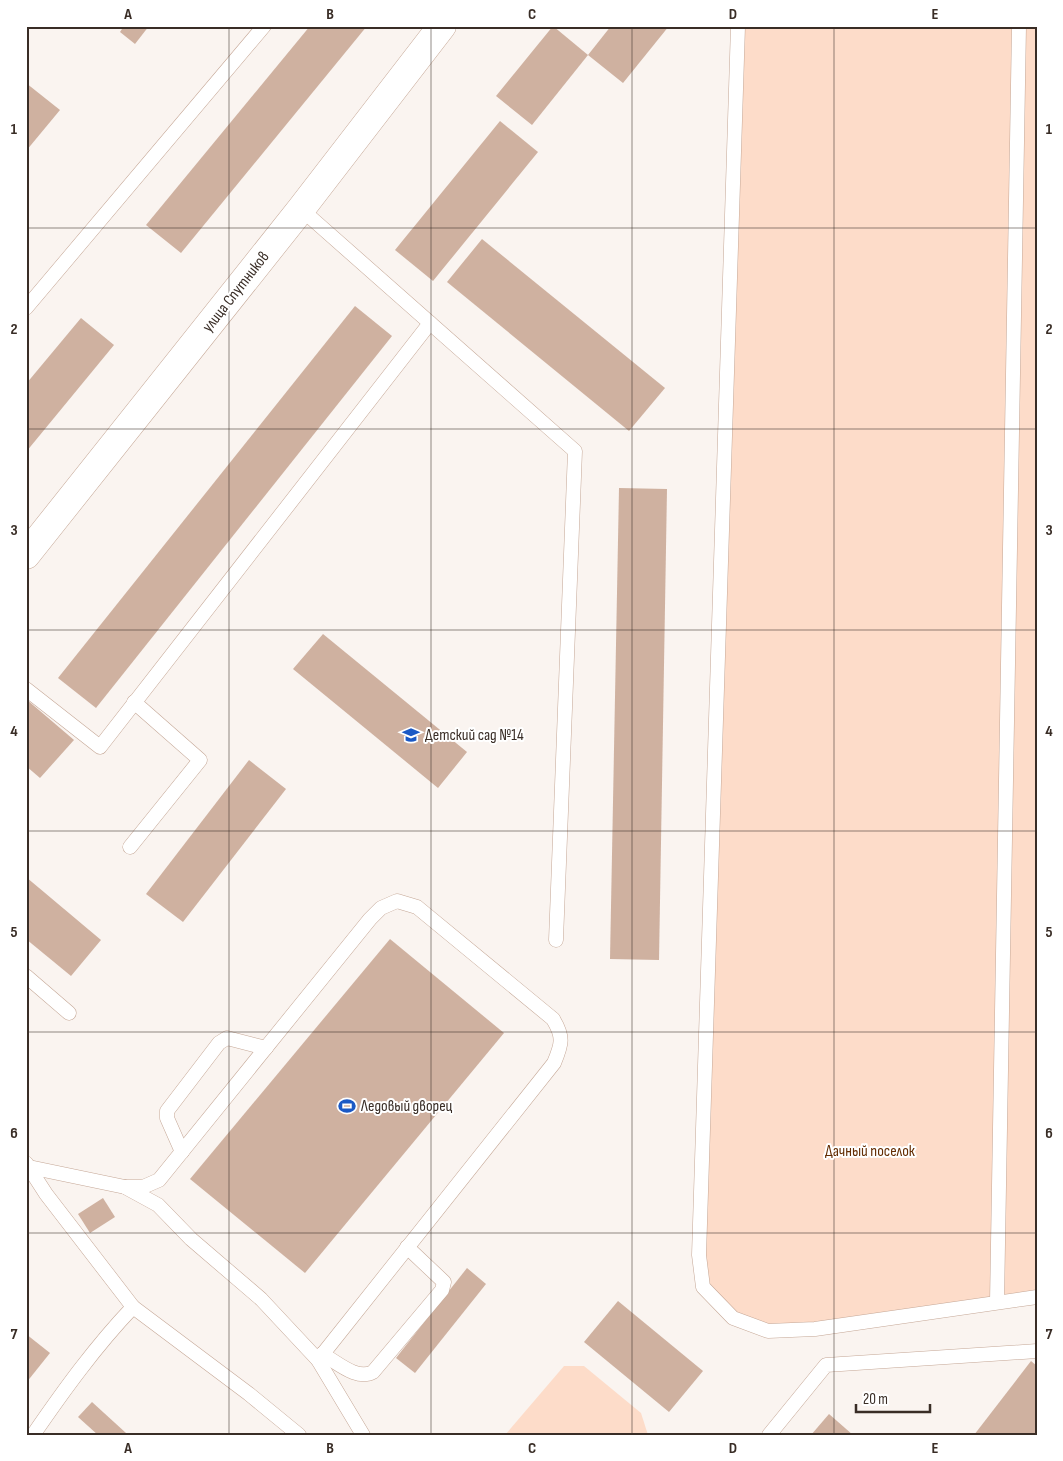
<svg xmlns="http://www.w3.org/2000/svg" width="1063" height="1461" viewBox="0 0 1063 1461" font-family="'Sofia Sans Condensed',sans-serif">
<rect width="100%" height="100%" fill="#faf4f0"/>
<g fill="#fddcc9">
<path d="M 738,26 L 1037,26 L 1037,1297 L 768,1331 L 733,1318 L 703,1287 Z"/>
<path d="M 564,1366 L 584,1366 L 641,1413 L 648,1435 L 505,1435 Z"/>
</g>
<g fill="#cfb1a0">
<path d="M 124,26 L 149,26 L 135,44 L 120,32 Z"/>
<path d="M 310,26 L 367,26 L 181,253 L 146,225 Z"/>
<path d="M 553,26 L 588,55 L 532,125 L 496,96 Z"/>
<path d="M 611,26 L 669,26 L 623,83 L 588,55 Z"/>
<path d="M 26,83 L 60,110 L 26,151 Z"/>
<path d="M 500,121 L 538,152 L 433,281 L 395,250 Z"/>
<path d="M 482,239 L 665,388 L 629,431 L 447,282 Z"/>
<path d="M 355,306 L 392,336 L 96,708 L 58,678 Z"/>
<path d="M 81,318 L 114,345 L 26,452 L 26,384 Z"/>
<path d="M 619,488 L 667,489 L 659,960 L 610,959 Z"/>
<path d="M 323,634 L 467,752 L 438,788 L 293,669 Z"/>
<path d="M 26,699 L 74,740 L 40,778 L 26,766 Z"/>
<path d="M 249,760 L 286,789 L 183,922 L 146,894 Z"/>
<path d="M 26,877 L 101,940 L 71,976 L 26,939 Z"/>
<path d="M 390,939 L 504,1033 L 305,1273 L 190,1179 Z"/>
<path d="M 103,1198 L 115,1217 L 90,1233 L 78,1214 Z"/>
<path d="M 467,1268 L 486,1284 L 415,1373 L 396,1358 Z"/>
<path d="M 618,1301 L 703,1371 L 669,1412 L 584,1342 Z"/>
<path d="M 26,1334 L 50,1353 L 26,1383 Z"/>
<path d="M 1031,1361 L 1037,1366 L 1037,1435 L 974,1435 Z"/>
<path d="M 92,1402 L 126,1433 L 124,1435 L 98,1435 L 78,1417 Z"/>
<path d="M 829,1414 L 853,1435 L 811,1435 Z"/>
</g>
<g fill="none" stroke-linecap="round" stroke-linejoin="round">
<g stroke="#c5a796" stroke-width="15">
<g id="service">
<path d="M 738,26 L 699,1255 L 703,1287 L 733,1318 L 768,1331 L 815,1329 L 1037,1297"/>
<path d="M 301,209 L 575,451 L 556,940"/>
<path d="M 26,308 L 264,26"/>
<path d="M 26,689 L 100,747 L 430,323"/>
<path d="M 130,847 L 200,760 L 134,702"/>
<path d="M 26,976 L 69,1013"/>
<path d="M 182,1152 L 167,1118 L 167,1111 L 219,1043 L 227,1038 L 266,1048"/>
<path d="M 26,1163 L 46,1194 L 133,1307 L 249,1394 L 299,1435"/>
<path d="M 29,1167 L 125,1187 L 158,1205 L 191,1239 L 261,1299 L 318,1360 L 363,1435"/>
<path d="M 125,1187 L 143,1187 L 159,1180 L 370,919 L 381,908 L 397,901 L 417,907 L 553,1019 C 564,1037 562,1044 554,1063 L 318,1360"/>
<path d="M 997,1302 L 1019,26"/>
<path d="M 322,1354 C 337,1362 357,1381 373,1372 L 442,1290 L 444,1282 L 407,1247"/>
<path d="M 33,1435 C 64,1390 95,1347 133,1307"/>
<path d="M 769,1435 L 826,1365 L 1037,1351"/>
</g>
</g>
<g stroke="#c5a796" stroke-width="29">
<path id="tertiary" d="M 26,555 L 301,209 L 442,26"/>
</g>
<use href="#service" stroke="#fff" stroke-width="14"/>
<use href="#tertiary" stroke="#fff" stroke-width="28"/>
</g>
<path fill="none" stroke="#392d26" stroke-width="1" stroke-opacity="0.55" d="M 229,26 L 229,1435M 431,26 L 431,1435M 632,26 L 632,1435M 834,26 L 834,1435M 26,228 L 1037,228M 26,429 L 1037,429M 26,630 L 1037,630M 26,831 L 1037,831M 26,1032 L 1037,1032M 26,1233 L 1037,1233"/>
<defs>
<g id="school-bare" transform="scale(1.35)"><path d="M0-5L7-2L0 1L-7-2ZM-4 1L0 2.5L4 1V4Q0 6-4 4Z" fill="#1b59c5" stroke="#fff" stroke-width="2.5" paint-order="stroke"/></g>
<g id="stadium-bare" transform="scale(1.35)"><path d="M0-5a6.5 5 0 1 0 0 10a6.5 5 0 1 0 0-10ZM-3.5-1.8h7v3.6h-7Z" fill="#1b59c5" stroke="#fff" stroke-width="2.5" paint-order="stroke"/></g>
</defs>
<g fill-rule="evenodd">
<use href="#school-bare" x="411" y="735"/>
<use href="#stadium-bare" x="347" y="1106"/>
</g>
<g text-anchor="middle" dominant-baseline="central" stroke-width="4" stroke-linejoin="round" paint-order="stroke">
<g font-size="16" fill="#392d26" stroke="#fff">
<text transform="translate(236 292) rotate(-52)">улица Спутников</text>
</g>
<g font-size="16" fill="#392d26" stroke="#fff" text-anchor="start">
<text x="425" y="735">Детский сад №14</text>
<text x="361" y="1106">Ледовый дворец</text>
</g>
<g font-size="16" fill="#642e04" stroke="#fff">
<text x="870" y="1151">Дачный поселок</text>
</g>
</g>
<rect width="1063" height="1461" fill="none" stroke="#ffffff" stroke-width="55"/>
<path d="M856 1404v8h74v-8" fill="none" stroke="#392d26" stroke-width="2.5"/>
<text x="863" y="1404" font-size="15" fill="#392d26" stroke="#ffffff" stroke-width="4" paint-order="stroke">20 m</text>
<rect x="28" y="28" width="1008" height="1406" fill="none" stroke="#392d26" stroke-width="2"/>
<g font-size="16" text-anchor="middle" font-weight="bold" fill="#392d26">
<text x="128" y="19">A</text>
<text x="330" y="19">B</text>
<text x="532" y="19">C</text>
<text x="733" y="19">D</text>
<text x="935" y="19">E</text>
<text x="14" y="134">1</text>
<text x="1049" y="134">1</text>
<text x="14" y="334">2</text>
<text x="1049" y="334">2</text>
<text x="14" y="535">3</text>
<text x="1049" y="535">3</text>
<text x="14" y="736">4</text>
<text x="1049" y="736">4</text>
<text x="14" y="937">5</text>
<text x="1049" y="937">5</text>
<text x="14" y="1138">6</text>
<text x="1049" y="1138">6</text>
<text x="14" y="1339">7</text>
<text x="1049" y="1339">7</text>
<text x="128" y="1453">A</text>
<text x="330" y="1453">B</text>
<text x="532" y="1453">C</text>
<text x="733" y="1453">D</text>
<text x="935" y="1453">E</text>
</g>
</svg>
